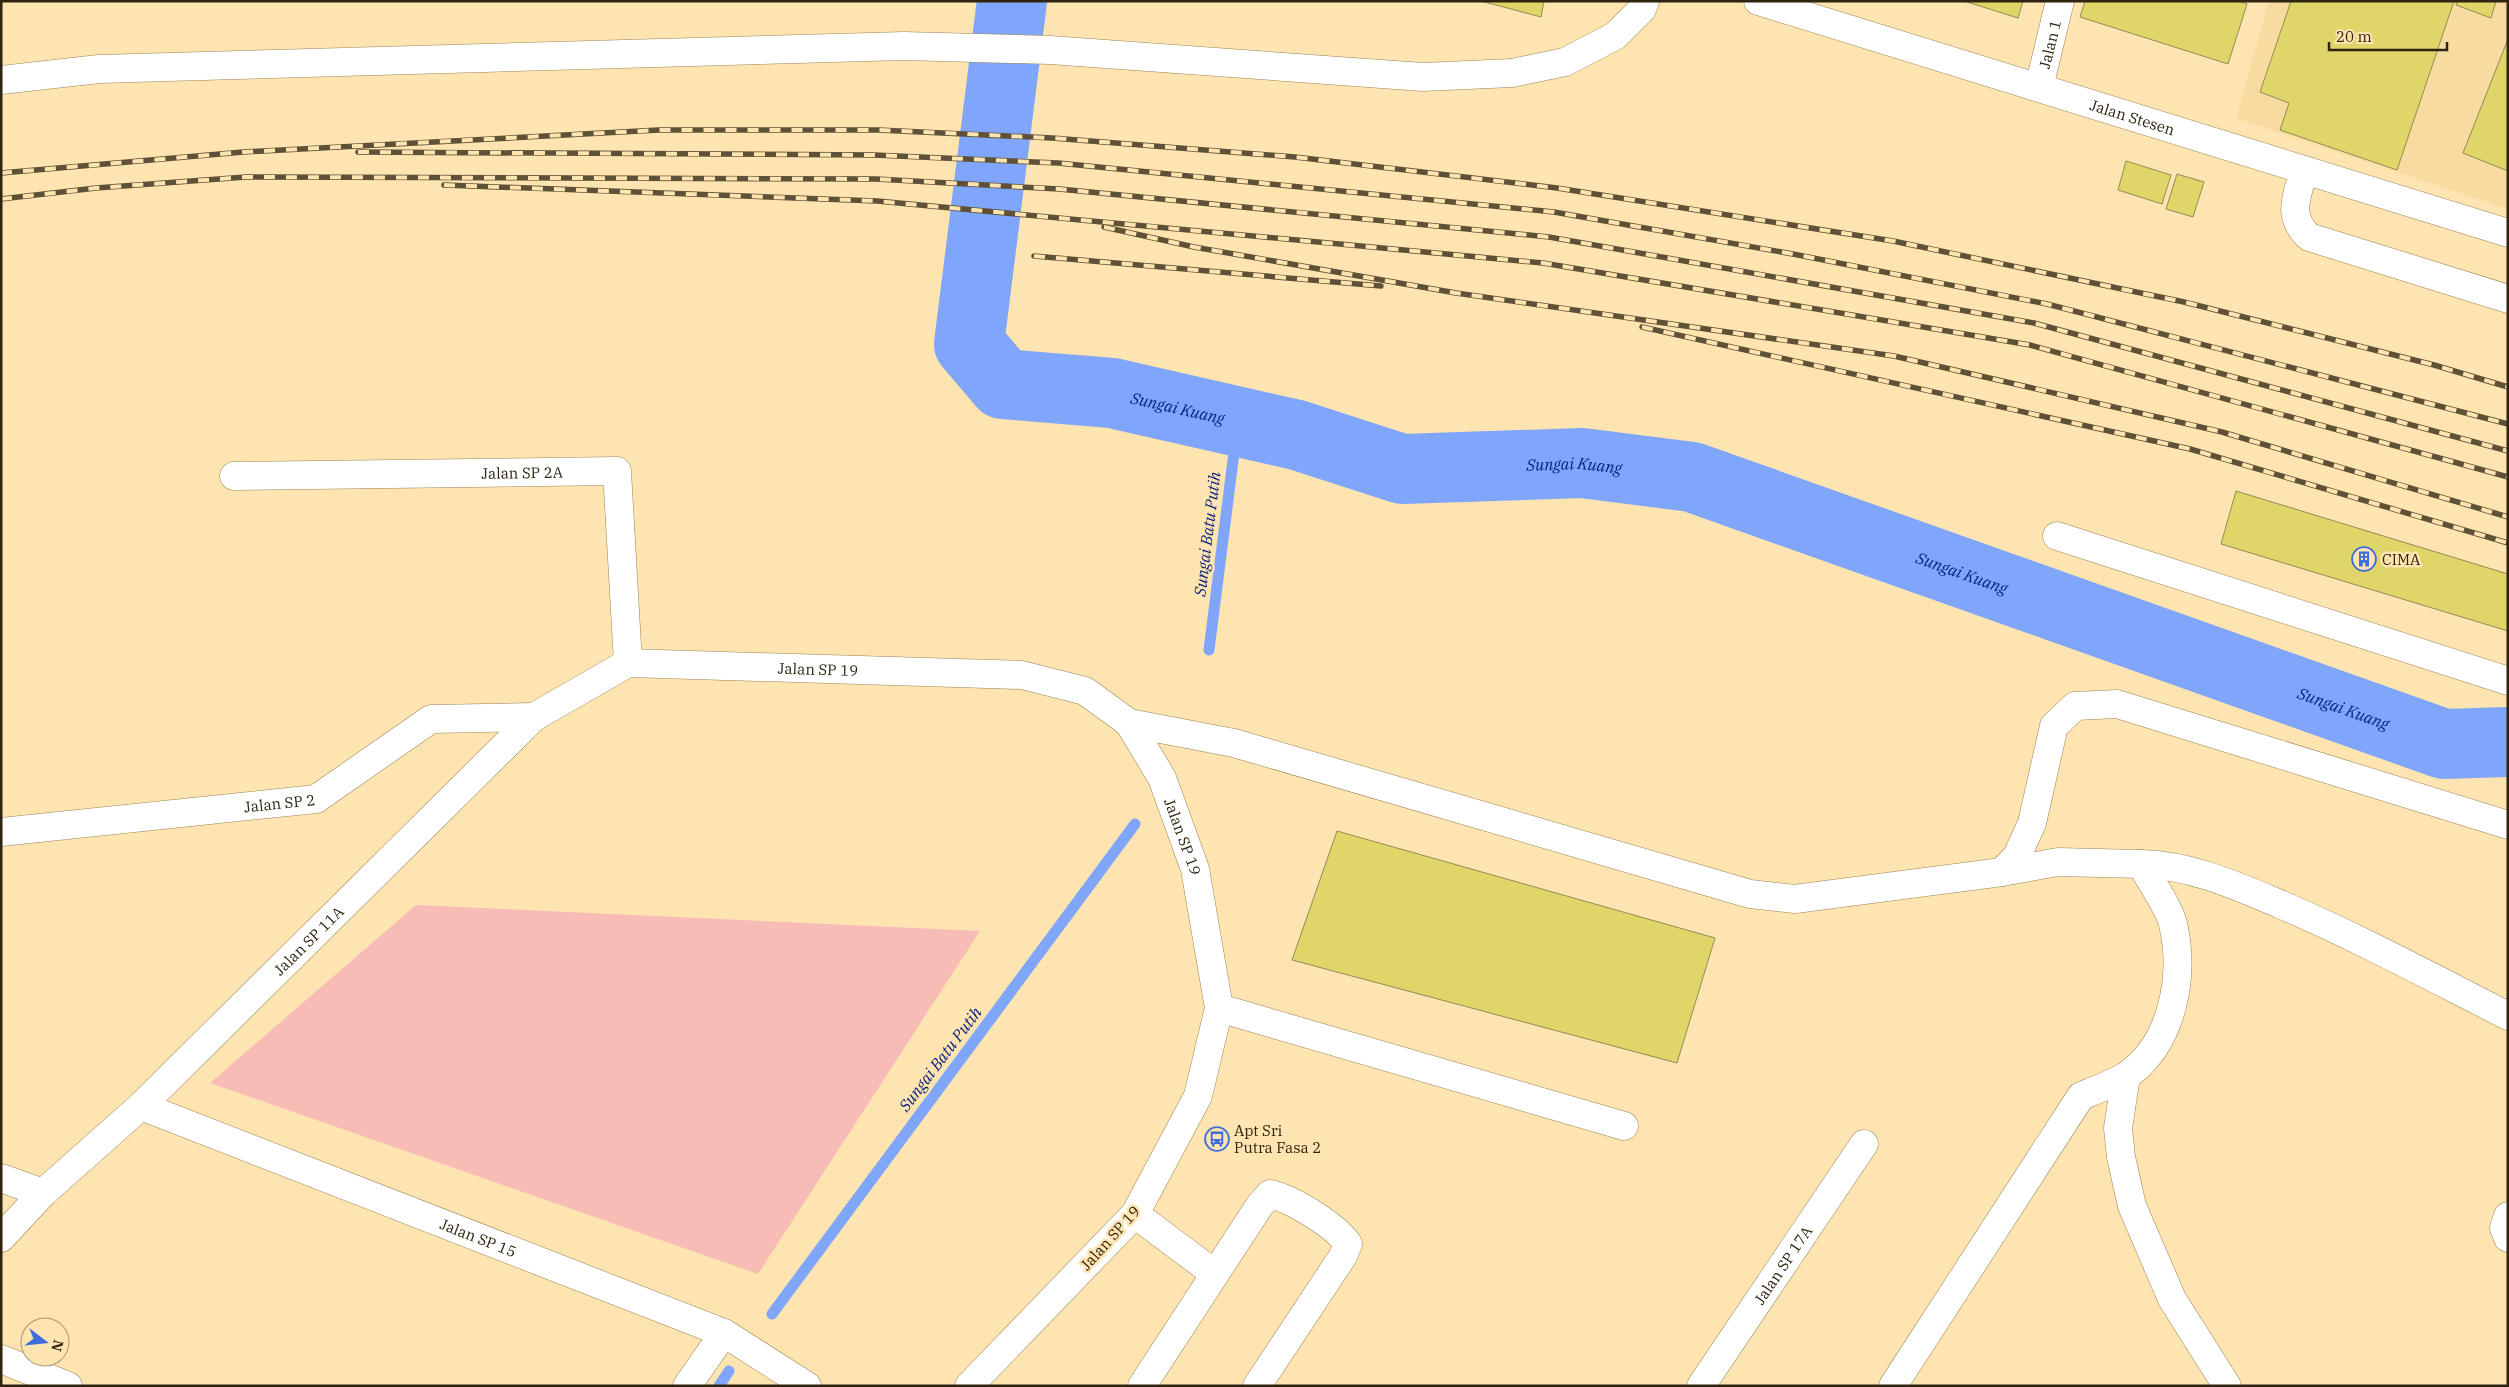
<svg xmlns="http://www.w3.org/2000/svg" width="2509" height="1387" viewBox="0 0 2509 1387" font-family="'IBM Plex Serif',serif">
<rect width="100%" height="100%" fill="#fee4b0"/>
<path fill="#f8dba0" d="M 2269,1 L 2508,1 L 2508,209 L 2236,118 Z"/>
<path fill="#f8bcb7" d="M 416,905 L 980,931 L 758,1274 L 210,1083 Z"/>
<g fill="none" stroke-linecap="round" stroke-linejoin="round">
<g stroke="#7fa6fb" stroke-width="11">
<path d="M 1209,650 L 1238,421"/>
<path d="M 772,1314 L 1135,824"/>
<path d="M 719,1386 L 729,1371"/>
</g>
<path stroke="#7fa6fb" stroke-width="70" id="s1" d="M 1012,1 L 969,344 L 1003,384 L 1112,393 L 1297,435 L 1402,469 L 1582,463 L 1692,477 L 2444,744 L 2508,742"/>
</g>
<g fill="#dfd568" stroke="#908c57">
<path d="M 1481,1 L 1544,1 L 1541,17 Z"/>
<path d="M 1964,1 L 2023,1 L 2018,18 Z"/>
<path d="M 2085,1 L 2239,1 L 2247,4 L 2228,64 L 2080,17 Z"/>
<path d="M 2291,1 L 2454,1 L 2397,170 L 2280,130 L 2289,103 L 2260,92 Z"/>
<path d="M 2457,1 L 2496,1 L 2491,18 L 2456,5 Z"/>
<path d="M 2508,39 L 2508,171 L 2463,153 Z"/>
<path d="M 2126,161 L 2171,175 L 2162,204 L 2118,190 Z"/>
<path d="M 2177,174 L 2204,182 L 2193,217 L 2166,209 Z"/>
<path d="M 2236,491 L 2508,574 L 2508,631 L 2221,544 Z"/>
<path d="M 1337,831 L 1715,938 L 1677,1063 L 1292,960 Z"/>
</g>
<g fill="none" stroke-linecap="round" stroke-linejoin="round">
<g stroke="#9a8352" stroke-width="29">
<g id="minor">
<path id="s2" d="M 2039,87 L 2060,1"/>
<path d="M 2304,170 C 2297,197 2286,215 2309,237 L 2508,299"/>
<path id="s3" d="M 234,476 L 617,471 L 628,663"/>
<path d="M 2057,536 L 2508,681"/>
<path id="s4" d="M 628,663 L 1022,675 L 1085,691 L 1129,723 L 1162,778 L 1195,869 L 1219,1008 L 1198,1096 L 1135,1214 L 969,1386"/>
<path d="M 1129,723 L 1234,743 L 1750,894 L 1795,899 L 2002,872 L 2058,862 L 2141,864 C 2149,879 2170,909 2173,924 C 2185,976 2173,1044 2126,1076 C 2113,1084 2096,1090 2081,1096 L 1893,1386"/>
<path id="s5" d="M 1,832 L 316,799 L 431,719 L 534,717"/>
<path d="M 2141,864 C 2191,865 2237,886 2282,905 C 2359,938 2433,978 2508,1016"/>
<path d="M 2002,872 L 2017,856 L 2032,823 L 2054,726 L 2075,706 L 2117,704 L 2508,825"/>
<path d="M 1219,1008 L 1624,1126"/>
<path d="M 2126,1076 L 2118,1128 L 2121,1157 L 2132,1206 L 2172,1299 L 2227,1386"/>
<path id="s6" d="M 141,1106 L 724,1333 L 807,1386"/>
<path d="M 1,1178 L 43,1193"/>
<path d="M 1135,1214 L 1215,1274"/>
<path d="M 2508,1216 L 2504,1228 L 2508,1238"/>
<path id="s7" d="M 1,1238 L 43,1193 L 141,1106 L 534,717 L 628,663"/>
<path d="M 1,1359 L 68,1386"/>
<path d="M 687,1386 L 724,1333"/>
<path d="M 1142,1386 L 1260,1205 L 1270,1194 C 1292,1199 1335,1225 1348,1244 L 1343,1256 L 1257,1386"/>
<path id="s8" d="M 1701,1386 L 1864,1144"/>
</g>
</g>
<g stroke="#9a8352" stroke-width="29">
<g id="major">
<path id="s9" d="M 1758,1 L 2508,233"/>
<path d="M 1,80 L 99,69 L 904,46 L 1050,50 L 1423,77 L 1512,73 L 1565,62 L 1615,36 L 1642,9 L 1645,1"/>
</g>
</g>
<use href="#minor" stroke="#fff" stroke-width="28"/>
<use href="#major" stroke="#fff" stroke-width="28"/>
<g stroke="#5f5136" stroke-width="5.5">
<g id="rail">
<path d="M 358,152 L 874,155 L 1058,163 L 1554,212 L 1793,254 L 2047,304 L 2508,424"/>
<path d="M 1,173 L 243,152 L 659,130 L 878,130 L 1052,138 L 1295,157 L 1557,188 L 1893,241 L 2184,302 L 2434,365 L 2508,387"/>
<path d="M 444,185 L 877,201 L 1543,263 L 2030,345 L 2508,477"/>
<path d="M 1,199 L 96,188 L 246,177 L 876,179 L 1059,189 L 1549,237 L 2034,323 L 2508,451"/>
<path d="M 1104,227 L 1194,247 L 1456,293 L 1894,356 L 2222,432 L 2508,517"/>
<path d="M 1034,256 L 1381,286"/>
<path d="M 1642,327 L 2190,449 L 2508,543"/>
</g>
</g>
<use href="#rail" stroke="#fee4b0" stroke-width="4" stroke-dasharray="11" stroke-linecap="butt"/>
</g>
<defs>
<g id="building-ring" transform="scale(1.25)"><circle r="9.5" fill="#fee4b0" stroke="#3e6ddd" stroke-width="1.5"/><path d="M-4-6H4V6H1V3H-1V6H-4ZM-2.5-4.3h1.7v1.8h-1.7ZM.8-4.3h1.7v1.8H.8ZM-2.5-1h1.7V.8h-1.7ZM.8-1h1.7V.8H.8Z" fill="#3e6ddd"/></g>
<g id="bus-ring" transform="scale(1.25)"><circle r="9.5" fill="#fee4b0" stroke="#3e6ddd" stroke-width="1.5"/><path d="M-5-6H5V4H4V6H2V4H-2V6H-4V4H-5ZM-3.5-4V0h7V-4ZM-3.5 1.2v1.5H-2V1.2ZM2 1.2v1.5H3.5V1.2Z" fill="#3e6ddd"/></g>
</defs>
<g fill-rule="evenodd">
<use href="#building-ring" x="2364" y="559"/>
<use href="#bus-ring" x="1217" y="1139"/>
</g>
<g text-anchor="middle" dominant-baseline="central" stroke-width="5" stroke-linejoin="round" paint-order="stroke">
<g font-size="15" fill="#2e2410" stroke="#fee4b0">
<text stroke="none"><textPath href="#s2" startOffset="44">Jalan 1</textPath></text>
<text stroke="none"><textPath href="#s9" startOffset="392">Jalan Stesen</textPath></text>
<text stroke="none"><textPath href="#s3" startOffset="288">Jalan SP 2A</textPath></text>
<text stroke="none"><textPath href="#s4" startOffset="190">Jalan SP 19</textPath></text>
<text stroke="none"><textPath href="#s5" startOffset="280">Jalan SP 2</textPath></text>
<text stroke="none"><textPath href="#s4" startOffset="640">Jalan SP 19</textPath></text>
<text stroke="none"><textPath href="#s7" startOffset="428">Jalan SP 11A</textPath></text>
<text stroke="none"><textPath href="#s6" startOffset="362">Jalan SP 15</textPath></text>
<text transform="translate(1110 1238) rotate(-48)">Jalan SP 19</text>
<text stroke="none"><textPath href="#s8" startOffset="146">Jalan SP 17A</textPath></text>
</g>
<g font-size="15" fill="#2e2410" stroke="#fee4b0" text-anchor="start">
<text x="2382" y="559">CIMA</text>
<text x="1234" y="1130">Apt Sri<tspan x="1234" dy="17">Putra Fasa 2</tspan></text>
</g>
<g font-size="16" font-style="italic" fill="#041d7d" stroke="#fee4b0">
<text stroke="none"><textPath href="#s1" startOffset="575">Sungai Kuang</textPath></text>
<text stroke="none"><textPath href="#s1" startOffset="980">Sungai Kuang</textPath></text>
<text transform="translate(1207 534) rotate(-83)">Sungai Batu Putih</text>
<text stroke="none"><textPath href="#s1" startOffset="1385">Sungai Kuang</textPath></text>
<text stroke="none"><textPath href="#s1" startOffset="1790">Sungai Kuang</textPath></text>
<text transform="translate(940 1059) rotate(-53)">Sungai Batu Putih</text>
</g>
</g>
<rect width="2509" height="1387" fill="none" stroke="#2e2410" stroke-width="5"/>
<g transform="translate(45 1342) rotate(106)"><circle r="24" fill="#fee4b0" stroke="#ab9770"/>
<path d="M0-4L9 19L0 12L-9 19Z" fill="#3e6ddd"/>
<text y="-8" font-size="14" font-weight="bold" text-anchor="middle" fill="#2e2410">N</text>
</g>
<path d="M2329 42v8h118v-8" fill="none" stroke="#2e2410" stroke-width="2.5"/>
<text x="2336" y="42" font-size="15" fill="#2e2410" stroke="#fee4b0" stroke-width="4" paint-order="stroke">20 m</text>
</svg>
